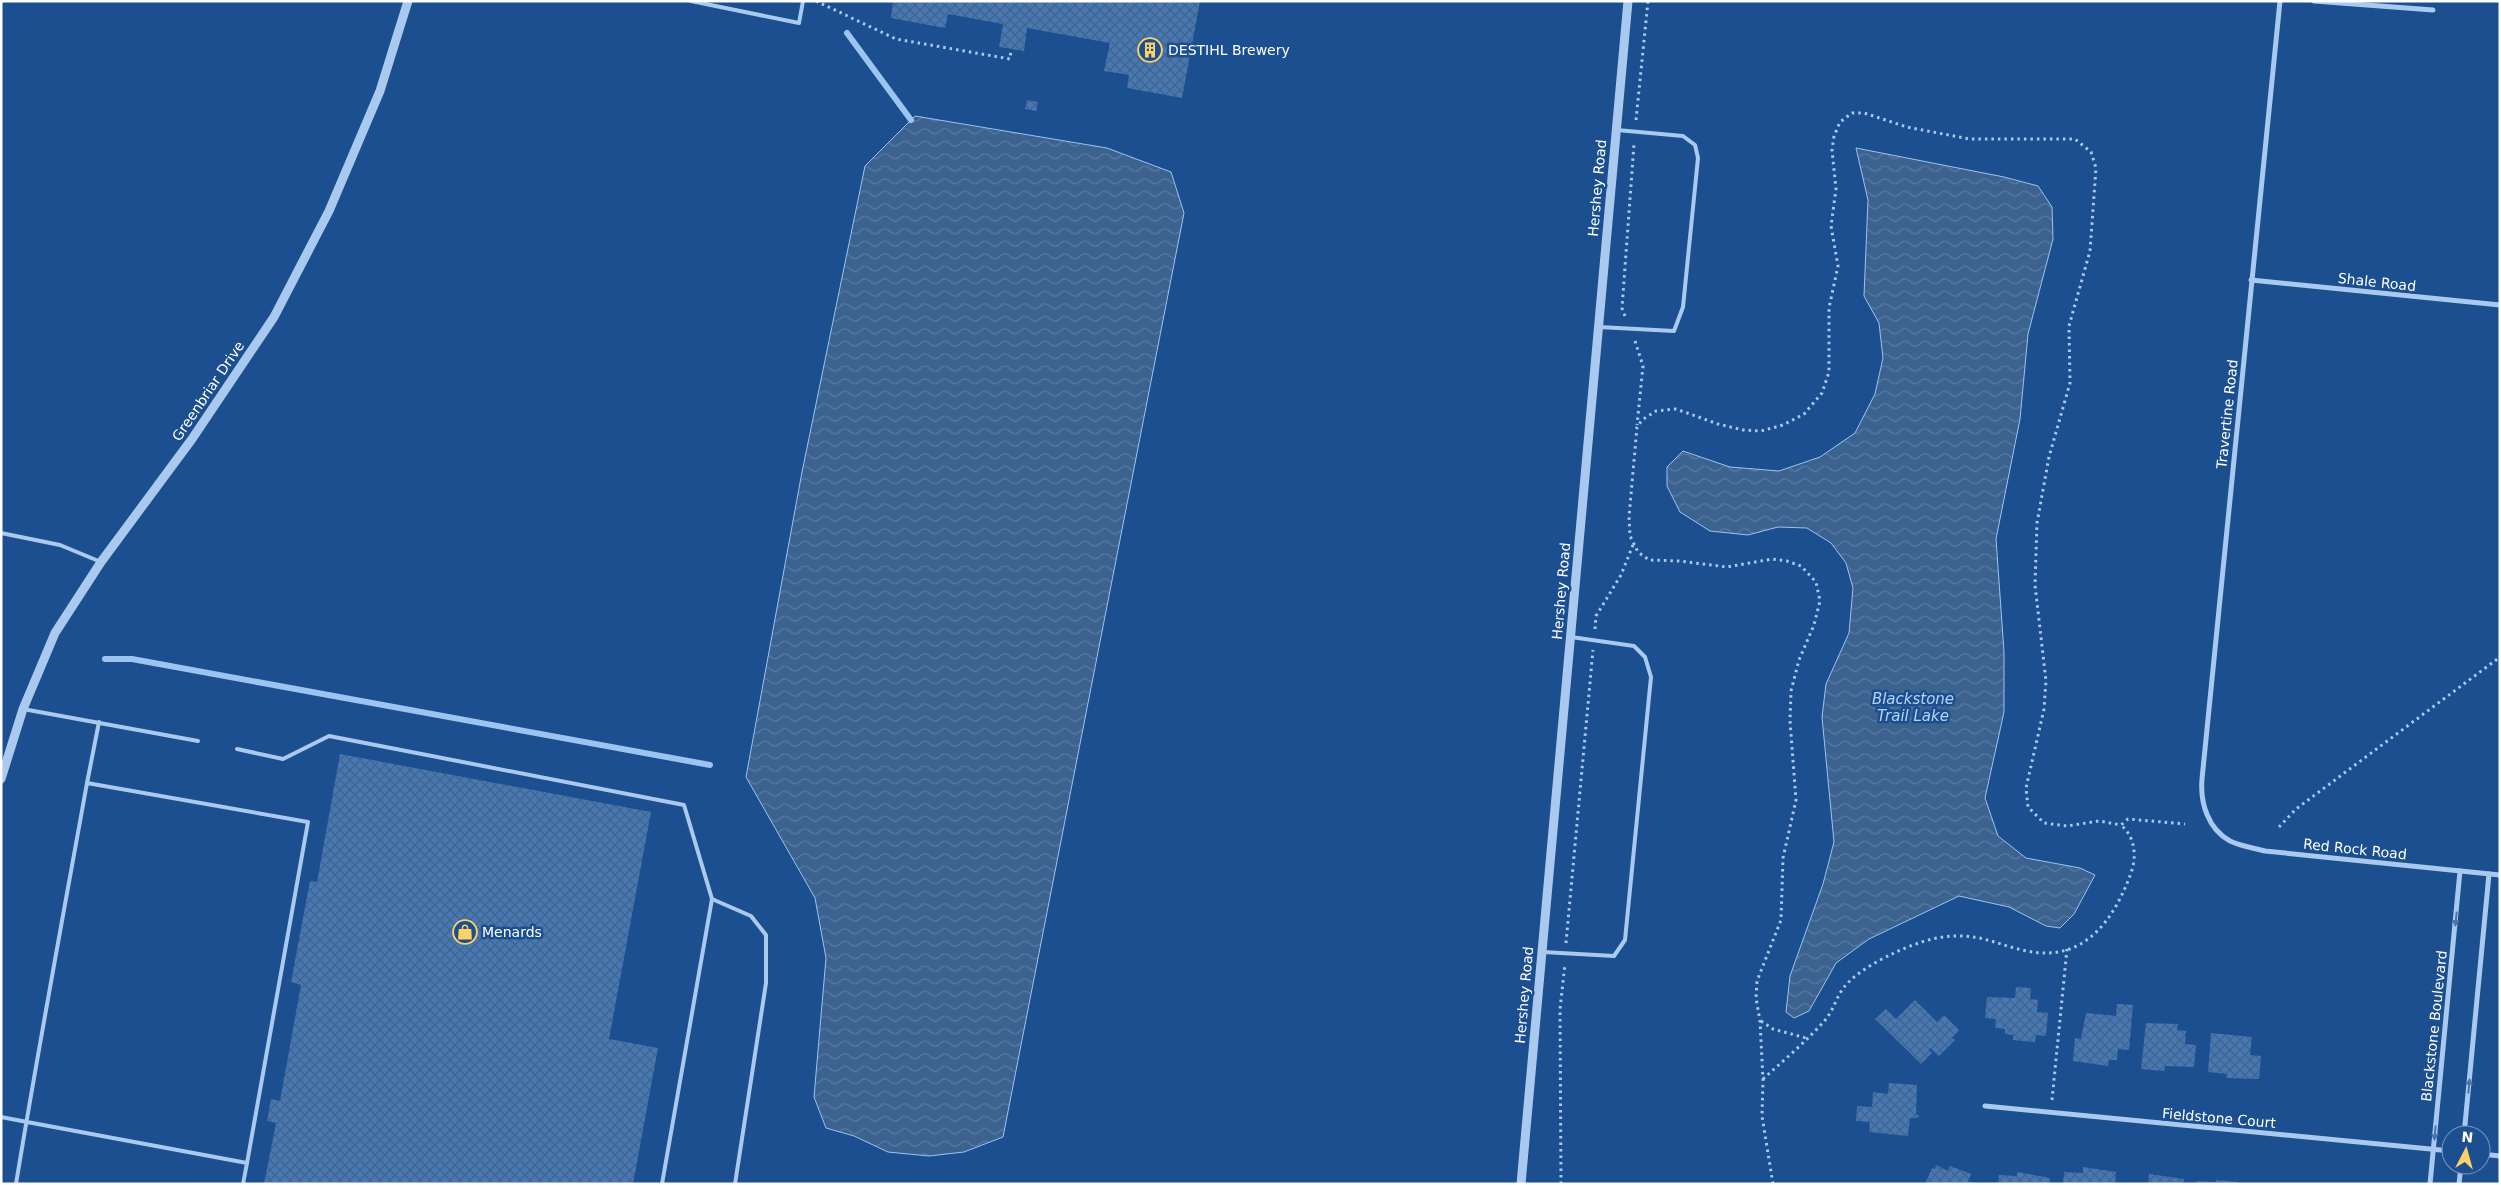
<svg xmlns="http://www.w3.org/2000/svg" width="2501" height="1185" viewBox="0 0 2501 1185" font-family="'DejaVu Sans',sans-serif">
<defs>
<pattern id="water-waves" width="16" height="10" patternUnits="userSpaceOnUse" patternTransform="scale(1.25)"><rect width="16" height="10" fill="#3c6290"/><path d="M0 5q4-4 8 0t8 0" fill="none" stroke="#597aa1"/></pattern>
<pattern id="building-cross-hatch" width="8" height="8" patternUnits="userSpaceOnUse" patternTransform="scale(1.25)"><rect width="8" height="8" fill="#4478b7"/><path d="M0 0l8 8M0 8l8-8" fill="none" stroke="#486282"/></pattern>
</defs>
<rect width="100%" height="100%" fill="#1b4f8f"/>
<g fill="url(#water-waves)" stroke="#9cc4f0">
<path d="M 915,116 L 1107,148 L 1171,172 L 1184,213 L 1003,1137 L 964,1152 L 929,1156 L 888,1152 L 854,1136 L 826,1128 L 814,1097 L 826,958 L 815,898 L 746,777 L 802,472 L 865,166 Z"/>
<path d="M 1856,148 L 2004,177 L 2038,186 L 2052,207 L 2053,239 L 2028,334 L 2020,419 L 1996,539 L 2004,652 L 2004,712 L 1985,798 L 1998,836 L 2026,858 L 2080,868 L 2095,875 L 2074,914 L 2060,928 L 2046,926 L 2009,907 L 1959,896 L 1869,939 L 1836,963 L 1809,1011 L 1794,1018 L 1786,1012 L 1790,976 L 1823,884 L 1834,842 L 1822,717 L 1826,684 L 1849,633 L 1853,588 L 1846,563 L 1831,543 L 1807,528 L 1778,527 L 1748,535 L 1710,531 L 1680,512 L 1667,486 L 1667,467 L 1683,451 L 1730,467 L 1779,471 L 1820,457 L 1855,433 L 1875,394 L 1883,358 L 1879,323 L 1864,296 L 1868,200 Z"/>
</g>
<g fill="none" stroke-linecap="round" stroke-linejoin="round">
<g stroke="#9cc4f0" stroke-width="6">
<path d="M 847,33 L 911,120"/>
<path d="M 105,659 L 132,659 L 710,765"/>
</g>
</g>
<g fill="url(#building-cross-hatch)">
<path d="M 893,1 L 1200,1 L 1182,98 L 1127,88 L 1129,75 L 1104,71 L 1110,43 L 1027,28 L 1024,51 L 999,47 L 1003,24 L 948,14 L 945,28 L 891,18 Z"/>
<path d="M 1027,100 L 1038,102 L 1036,111 L 1025,109 Z"/>
<path d="M 340,754 L 651,812 L 609,1039 L 658,1048 L 633,1184 L 264,1184 L 276,1123 L 267,1121 L 271,1099 L 280,1101 L 301,985 L 291,982 L 310,881 L 317,882 Z"/>
<path d="M 2016,987 L 2031,988 L 2030,999 L 2038,1000 L 2037,1012 L 2048,1013 L 2046,1036 L 2036,1035 L 2035,1042 L 2013,1040 L 2013,1035 L 2005,1034 L 2005,1029 L 1995,1028 L 1996,1019 L 1985,1018 L 1987,997 L 2015,998 Z"/>
<path d="M 1915,1000 L 1937,1022 L 1944,1015 L 1959,1030 L 1952,1038 L 1955,1040 L 1939,1056 L 1930,1048 L 1929,1050 L 1932,1053 L 1921,1064 L 1875,1019 L 1886,1009 L 1896,1019 Z"/>
<path d="M 2117,1004 L 2133,1005 L 2129,1050 L 2118,1049 L 2117,1060 L 2109,1060 L 2108,1066 L 2073,1061 L 2075,1038 L 2081,1039 L 2086,1013 L 2116,1016 Z"/>
<path d="M 2146,1023 L 2178,1024 L 2177,1030 L 2186,1031 L 2185,1044 L 2196,1045 L 2194,1067 L 2165,1066 L 2164,1071 L 2141,1069 Z"/>
<path d="M 2211,1033 L 2252,1037 L 2250,1055 L 2261,1056 L 2259,1079 L 2226,1078 L 2227,1074 L 2208,1072 Z"/>
<path d="M 1889,1083 L 1917,1085 L 1916,1115 L 1919,1115 L 1918,1118 L 1910,1118 L 1908,1136 L 1869,1132 L 1870,1122 L 1856,1121 L 1857,1106 L 1872,1107 L 1873,1092 L 1888,1094 Z"/>
<path d="M 1936,1165 L 1948,1171 L 1950,1166 L 1971,1174 L 1968,1181 L 1974,1184 L 1925,1184 L 1932,1168 L 1935,1169 Z"/>
<path d="M 2083,1167 L 2116,1172 L 2115,1184 L 2063,1184 L 2064,1172 L 2083,1173 Z"/>
<path d="M 2017,1172 L 2050,1178 L 2050,1184 L 1998,1184 L 1999,1175 L 2017,1176 Z"/>
<path d="M 2149,1174 L 2184,1179 L 2183,1184 L 2148,1184 Z"/>
<path d="M 2216,1180 L 2238,1182 L 2237,1184 L 2196,1184 L 2197,1181 L 2216,1182 Z"/>
</g>
<g fill="none" stroke-linecap="round" stroke-linejoin="round">
<g stroke="#a9c9ee" stroke-width="3" stroke-dasharray="2.5 4" stroke-linecap="butt">
<path d="M 816,1 L 896,39 L 1010,59 L 1011,50"/>
<path d="M 1636,120 L 1648,1"/>
<path d="M 1625,316 L 1622,308 L 1634,144"/>
<path d="M 1635,341 L 1643,366 L 1637,425"/>
<path d="M 1595,629 L 1596,616 L 1621,575 L 1633,545"/>
<path d="M 2279,827 L 2296,809 L 2500,657"/>
<path d="M 1566,943 L 1593,650"/>
<path d="M 1761,1021 L 1773,1029 L 1806,1038"/>
<path d="M 1763,1079 C 1784,1060 1808,1040 1826,1019 C 1834,1009 1837,995 1845,986 C 1856,973 1877,961 1892,954 C 1913,944 1937,935 1961,936 C 1984,936 2005,947 2027,951 C 2084,963 2114,920 2131,873 C 2137,856 2135,837 2121,825"/>
<path d="M 2052,1100 L 2067,949"/>
<path d="M 1561,1184 L 1560,1009 L 1565,964"/>
<path d="M 1773,1184 L 1762,1116 L 1763,1080 L 1760,1021 L 1756,998 L 1757,981 L 1781,920 L 1783,858 L 1796,800 L 1790,721 L 1791,691 L 1799,660 L 1814,625 L 1820,601 L 1816,582 L 1801,566 L 1787,561 L 1772,559 L 1727,567 L 1679,561 L 1649,560 L 1638,552 L 1630,536 L 1629,517 L 1637,427 L 1642,420 L 1656,411 L 1676,409 L 1718,424 L 1743,430 L 1761,431 L 1783,425 L 1804,414 L 1822,393 L 1829,372 L 1829,308 L 1838,266 L 1831,226 L 1836,189 L 1832,150 L 1834,136 L 1840,122 L 1852,113 L 1864,113 L 1907,127 L 1969,139 L 2075,139 L 2091,152 L 2096,168 L 2090,251 L 2069,326 L 2070,383 L 2049,457 L 2037,523 L 2035,585 L 2046,681 L 2044,709 L 2026,788 L 2028,807 L 2044,823 L 2067,826 L 2099,821 L 2121,825 L 2128,819 L 2185,824"/>
</g>
<g stroke="#a9c9ee" stroke-width="4">
<path d="M 691,1 L 799,23 L 803,1"/>
<path d="M 1599,327 L 1674,331 L 1683,307 L 1698,158 L 1695,145 L 1683,136 L 1617,130"/>
<path d="M 1,533 L 60,545 L 101,562"/>
<path d="M 23,709 L 198,741"/>
<path d="M 237,749 L 283,759 L 329,736 L 684,805 L 712,899 L 662,1184"/>
<path d="M 87,783 L 99,722"/>
<path d="M 712,899 L 751,916 L 766,935 L 766,983 L 735,1184"/>
<path d="M 1543,952 L 1614,956 L 1625,940 L 1651,677 L 1645,657 L 1634,646 L 1571,637"/>
<path d="M 1,1117 L 27,1122 L 247,1163 L 308,822 L 87,783 C 63,916 38,1050 16,1184"/>
<path d="M 243,1184 L 247,1163"/>
</g>
<g stroke="#a9c9ee" stroke-width="5">
<path d="M 2280,1 L 2202,779 C 2200,803 2208,829 2230,841 C 2240,846 2254,848 2265,851 L 2500,875"/>
<path d="M 2314,1 L 2433,10"/>
<path d="M 2251,280 L 2500,305"/>
<path d="M 1985,1106 L 2451,1151"/>
<path d="M 2464,1135 L 2489,874"/>
<path d="M 2481,1154 L 2500,1156"/>
<path d="M 2430,1184 L 2460,871"/>
<path d="M 2459,1184 L 2461,1165"/>
</g>
<g stroke="#a9c9ee" stroke-width="9">
<path d="M 1,779 L 23,709 L 55,633 L 101,562 L 192,439 L 274,317 L 329,211 L 380,91 L 408,1"/>
<path d="M 1521,1184 L 1628,1"/>
</g>
</g>
<defs><path id="oneway-solid" d="M-6-.8H1V-3.2L6.5 0L1 3.2V.8H-6Z" transform="scale(1.25)"/></defs>
<g fill="#4674ac">
<use href="#oneway-solid" transform="translate(2456 919) rotate(96)"/>
<use href="#oneway-solid" transform="translate(2469 1086) rotate(-85)"/>
<use href="#oneway-solid" transform="translate(2435 1133) rotate(95)"/>
</g>
<defs>
<g id="building-ring" transform="scale(1.25)"><circle r="9.5" fill="#1b4f8f" stroke="#ffd166" stroke-width="1.5"/><path d="M-4-6H4V6H1V3H-1V6H-4ZM-2.5-4.3h1.7v1.8h-1.7ZM.8-4.3h1.7v1.8H.8ZM-2.5-1h1.7V.8h-1.7ZM.8-1h1.7V.8H.8Z" fill="#ffd166"/></g>
<g id="shop-ring" transform="scale(1.25)"><circle r="9.5" fill="#1b4f8f" stroke="#ffd166" stroke-width="1.5"/><path d="M-5-2.5h2.3a2.7 3.5 0 0 1 5.4 0H5L5.5 6h-11ZM-1.5-2.5h3a1.5 2.3 0 0 0-3 0Z" fill="#ffd166"/></g>
</defs>
<g fill-rule="evenodd">
<use href="#building-ring" x="1150" y="50"/>
<use href="#shop-ring" x="465" y="932"/>
</g>
<g text-anchor="middle" dominant-baseline="central" stroke-width="5" stroke-linejoin="round" paint-order="stroke">
<g font-size="14" fill="#fff" stroke="#1b4f8f" text-anchor="start">
<text x="1168" y="50">DESTIHL Brewery</text>
<text x="482" y="932">Menards</text>
</g>
<g font-size="14" fill="#fff" stroke="#1b4f8f">
<text transform="translate(1597 188) rotate(-85)">Hershey Road</text>
<text transform="translate(2377 282) rotate(6)">Shale Road</text>
<text transform="translate(208 391) rotate(-56)">Greenbriar Drive</text>
<text transform="translate(2227 414) rotate(-84)">Travertine Road</text>
<text transform="translate(1561 591) rotate(-85)">Hershey Road</text>
<text transform="translate(2355 849) rotate(6)">Red Rock Road</text>
<text transform="translate(1524 995) rotate(-85)">Hershey Road</text>
<text transform="translate(2434 1026) rotate(-84)">Blackstone Boulevard</text>
<text transform="translate(2219 1118) rotate(5)">Fieldstone Court</text>
</g>
<g font-size="15" font-style="italic" fill="#b5d3f5" stroke="#1b4f8f">
<text x="1913" y="699">Blackstone<tspan x="1913" dy="17">Trail Lake</tspan></text>
</g>
</g>
<rect width="2501" height="1185" fill="none" stroke="#ffffff" stroke-width="5"/>
<g transform="translate(2466 1150) rotate(6)"><circle r="24" fill="#1b4f8f" stroke="#7695bc"/>
<path d="M0-4L9 19L0 12L-9 19Z" fill="#ffd166"/>
<text y="-8" font-size="14" font-weight="bold" text-anchor="middle" fill="#ffffff">N</text>
</g>
</svg>
